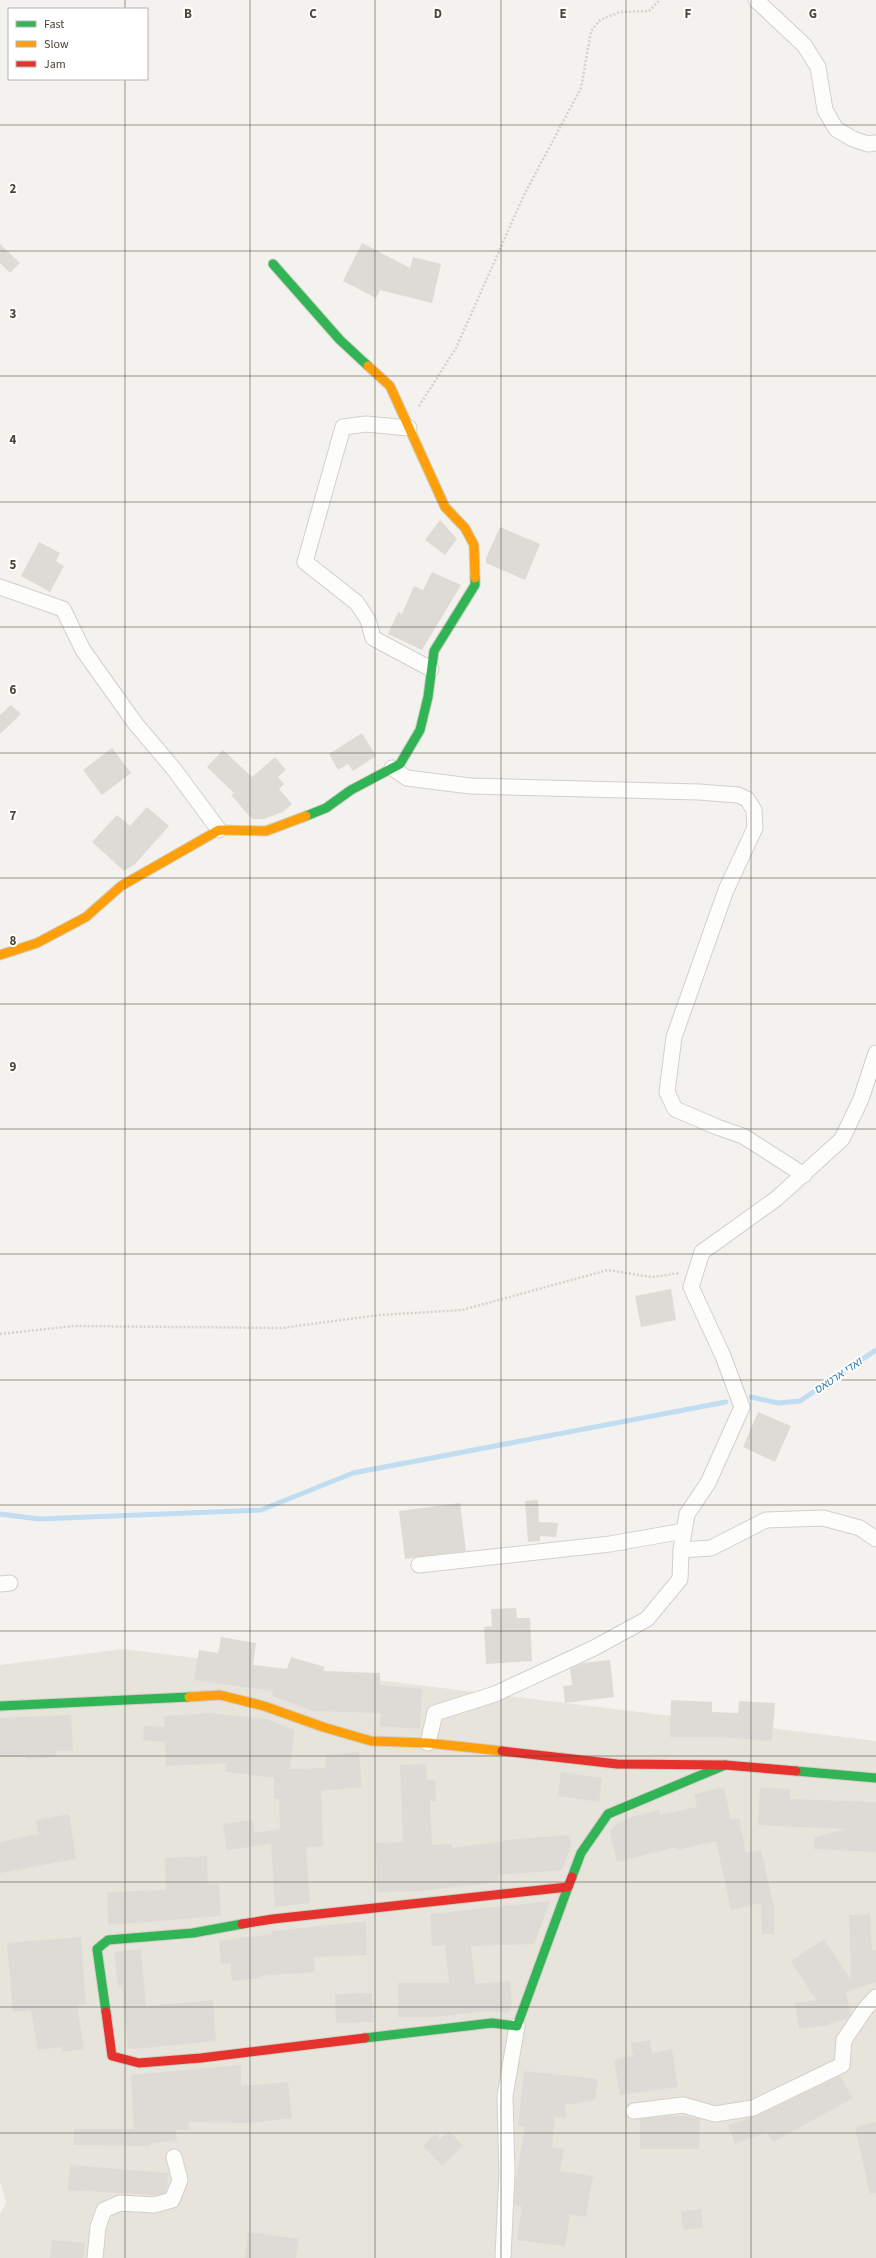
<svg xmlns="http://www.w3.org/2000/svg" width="876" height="2258" viewBox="0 0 876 2258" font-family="'Source Sans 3','Noto Sans Hebrew',sans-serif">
<rect width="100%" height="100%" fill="#f4f2ee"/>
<path fill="#e7e4dc" d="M 123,1649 L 876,1741 L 876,2258 L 0,2258 L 0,2215 L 6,2202 L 0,2181 L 0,1665 Z"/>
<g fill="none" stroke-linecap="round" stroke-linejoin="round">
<g stroke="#c0ddf1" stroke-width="5">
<path d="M 751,1397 L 778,1403 L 800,1401 L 876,1350"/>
<path d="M 0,1514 L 39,1519 L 261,1510 L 353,1473 L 726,1402"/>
</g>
</g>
<g fill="#dedbd6">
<path d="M 362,243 L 410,268 L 413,257 L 441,264 L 432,303 L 380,290 L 376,298 L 343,281 Z"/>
<path d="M 0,244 L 20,263 L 10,273 L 0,263 Z"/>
<path d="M 440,520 L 457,539 L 445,555 L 425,540 Z"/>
<path d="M 500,527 L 540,544 L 525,580 L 486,563 L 486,558 Z"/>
<path d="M 39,542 L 60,553 L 56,561 L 64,566 L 50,592 L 21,576 Z"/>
<path d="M 432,572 L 461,585 L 422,650 L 388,634 L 398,612 L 402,614 L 414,586 L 423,590 Z"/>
<path d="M 11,705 L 21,714 L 0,734 L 0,715 Z"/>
<path d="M 362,733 L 376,756 L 353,771 L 348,764 L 338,770 L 329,754 Z"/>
<path d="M 112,748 L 131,773 L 102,795 L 83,770 Z"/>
<path d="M 223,750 L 252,777 L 275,757 L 286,770 L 278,777 L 284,784 L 279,789 L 292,804 L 283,812 L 264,819 L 252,819 L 231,795 L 234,793 L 207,767 Z"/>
<path d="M 147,807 L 169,826 L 135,864 L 124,871 L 92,842 L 117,815 L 130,826 Z"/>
<path d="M 671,1289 L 676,1320 L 641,1327 L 635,1296 Z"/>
<path d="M 758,1412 L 791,1426 L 775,1462 L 743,1447 Z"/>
<path d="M 538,1500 L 539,1522 L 558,1523 L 556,1537 L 540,1536 L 540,1541 L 528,1542 L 525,1501 Z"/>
<path d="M 460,1503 L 466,1551 L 405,1559 L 399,1511 Z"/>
<path d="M 516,1608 L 517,1618 L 530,1618 L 532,1661 L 486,1664 L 484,1627 L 492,1626 L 491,1609 Z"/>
<path d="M 221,1637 L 256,1643 L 253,1665 L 287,1669 L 291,1657 L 325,1667 L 323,1671 L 380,1673 L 380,1685 L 422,1689 L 420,1729 L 380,1726 L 381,1713 L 313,1711 L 272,1696 L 273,1691 L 194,1680 L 199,1650 L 218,1653 Z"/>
<path d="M 610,1660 L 614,1697 L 565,1703 L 563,1686 L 572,1685 L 570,1669 L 583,1663 Z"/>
<path d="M 671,1700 L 712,1702 L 712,1712 L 738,1713 L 739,1701 L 775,1703 L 772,1741 L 719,1737 L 670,1737 Z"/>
<path d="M 211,1713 L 266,1719 L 295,1730 L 290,1769 L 326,1768 L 325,1755 L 359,1752 L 362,1787 L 321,1791 L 323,1846 L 306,1847 L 310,1903 L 275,1907 L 271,1844 L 227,1850 L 223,1824 L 253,1820 L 255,1833 L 280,1829 L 279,1799 L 274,1799 L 274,1778 L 226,1772 L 227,1763 L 166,1766 L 165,1742 L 143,1740 L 144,1726 L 165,1727 L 164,1716 Z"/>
<path d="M 71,1715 L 73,1751 L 56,1751 L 56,1757 L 26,1759 L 26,1757 L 0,1757 L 0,1718 Z"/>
<path d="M 426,1764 L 427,1780 L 435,1780 L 436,1801 L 430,1801 L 432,1845 L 452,1844 L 452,1848 L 517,1839 L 570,1835 L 571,1846 L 562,1870 L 498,1875 L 499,1882 L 420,1891 L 377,1892 L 376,1843 L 403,1842 L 400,1765 Z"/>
<path d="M 561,1772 L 602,1778 L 599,1802 L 558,1796 Z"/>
<path d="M 724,1787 L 731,1820 L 739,1818 L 746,1853 L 761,1850 L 774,1907 L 774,1934 L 762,1934 L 761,1903 L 731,1910 L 716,1841 L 677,1850 L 676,1847 L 617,1862 L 610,1832 L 616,1824 L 634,1816 L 659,1810 L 660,1815 L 697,1807 L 694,1794 Z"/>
<path d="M 760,1788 L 790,1789 L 790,1799 L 876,1802 L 876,1852 L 814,1849 L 815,1837 L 847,1829 L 758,1825 Z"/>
<path d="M 69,1814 L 76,1859 L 0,1873 L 0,1842 L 38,1834 L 36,1820 Z"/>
<path d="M 207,1856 L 208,1884 L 219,1883 L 221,1916 L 108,1925 L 107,1892 L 166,1890 L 165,1858 Z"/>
<path d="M 550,1901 L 534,1944 L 471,1946 L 475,1984 L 510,1981 L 512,2004 L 509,2013 L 487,2011 L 435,2017 L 398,2017 L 398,1983 L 449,1983 L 445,1945 L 432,1946 L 430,1914 Z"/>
<path d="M 870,1914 L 872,1951 L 876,1950 L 876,1982 L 846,1992 L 851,2014 L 847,2019 L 830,2023 L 830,2025 L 799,2029 L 795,2003 L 816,2000 L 791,1961 L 824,1939 L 851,1980 L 849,1915 Z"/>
<path d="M 366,1921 L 367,1955 L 314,1957 L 315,1972 L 260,1976 L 260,1978 L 232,1981 L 230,1963 L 221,1964 L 219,1941 L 272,1934 L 272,1931 L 275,1931 Z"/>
<path d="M 81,1937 L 86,2004 L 77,2005 L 84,2049 L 62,2052 L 62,2047 L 38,2050 L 31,2010 L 13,2012 L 7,1943 Z"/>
<path d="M 141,1949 L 146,2006 L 213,2000 L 216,2041 L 134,2049 L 128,2048 L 122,1987 L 118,1987 L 114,1952 Z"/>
<path d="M 372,1993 L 373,2022 L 336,2023 L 335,1994 Z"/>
<path d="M 650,2040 L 652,2053 L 672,2049 L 678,2087 L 620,2095 L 614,2060 L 633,2056 L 631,2043 Z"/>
<path d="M 241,2065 L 241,2086 L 288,2082 L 292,2118 L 250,2123 L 189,2122 L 189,2130 L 176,2130 L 177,2141 L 151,2143 L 150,2146 L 74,2145 L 74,2129 L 134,2129 L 131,2075 Z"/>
<path d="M 524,2071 L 598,2079 L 595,2100 L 565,2105 L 566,2118 L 555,2117 L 552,2147 L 564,2149 L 560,2171 L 593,2176 L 586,2217 L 570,2215 L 565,2246 L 517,2240 L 522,2207 L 514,2205 L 515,2185 L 525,2127 L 518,2126 Z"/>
<path d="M 840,2076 L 853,2098 L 773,2142 L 767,2132 L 735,2144 L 728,2125 L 757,2116 Z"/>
<path d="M 670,2116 L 687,2116 L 700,2119 L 699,2149 L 640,2149 L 640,2119 Z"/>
<path d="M 876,2122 L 876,2193 L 870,2194 L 855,2127 Z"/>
<path d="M 449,2131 L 463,2146 L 442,2166 L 423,2146 L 435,2134 L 440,2139 Z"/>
<path d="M 70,2165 L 168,2173 L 167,2187 L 165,2193 L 155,2195 L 68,2190 Z"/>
<path d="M 701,2209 L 703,2228 L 683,2230 L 681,2211 Z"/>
<path d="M 248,2232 L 299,2239 L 296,2258 L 245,2258 Z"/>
<path d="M 52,2240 L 85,2243 L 83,2258 L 50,2258 Z"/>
</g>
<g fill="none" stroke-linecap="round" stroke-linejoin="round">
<g stroke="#d2d0cb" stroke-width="17">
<g id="street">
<path d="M 756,0 L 804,45 L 818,67 L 825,110 L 836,129 L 853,139 L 868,144 L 876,143"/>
<path d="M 409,428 L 366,424 L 343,427 L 305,562 L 357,603 L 368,620 L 373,638 L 431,669"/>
<path d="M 0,587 L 63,609 L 83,650 L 135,723 L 173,768 L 219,830"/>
<path d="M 392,768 L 407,778 L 470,786 L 699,792 L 738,795 L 747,799 L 754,810 L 755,828 L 726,890 L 674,1037 L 667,1092 L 675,1109 L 717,1127 L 743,1136 L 804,1175"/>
<path d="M 681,1550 L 711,1548 L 766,1520 L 823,1518 L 860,1528 L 876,1539"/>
<path d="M 419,1565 L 610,1544 L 684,1531"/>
<path d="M 0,1584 L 10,1583"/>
<path d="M 428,1743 L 435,1713 L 495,1694 L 594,1648 L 647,1619 L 680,1579 L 681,1550 L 687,1514 L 708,1483 L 742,1407 L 723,1356 L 691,1287 L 702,1252 L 776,1199 L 842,1139 L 861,1099 L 876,1053"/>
<path d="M 634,2111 L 683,2105 L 715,2114 L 753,2108 L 842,2065 L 844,2040 L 865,2009 L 876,1997"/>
<path d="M 503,2256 L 507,2174 L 505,2096 L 517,2026"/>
<path d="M 95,2258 L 98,2227 L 104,2210 L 120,2203 L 154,2205 L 172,2200 L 180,2180 L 174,2157"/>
</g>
</g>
<g stroke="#d3cfc5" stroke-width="11">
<g id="fast">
<path d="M 273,264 L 340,340 L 368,366"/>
<path d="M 306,816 L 326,808 L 351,790 L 400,764 L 420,730 L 428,697 L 434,651 L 475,585 L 475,578"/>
<path d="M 0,1706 L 189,1697"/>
<path d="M 796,1771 L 876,1778"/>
<path d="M 572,1877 L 581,1853 L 608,1814 L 725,1765"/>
<path d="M 106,2012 L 97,1949 L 108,1940 L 193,1933 L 242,1924"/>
<path d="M 365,2038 L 492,2023 L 517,2026 L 568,1887"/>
</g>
</g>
<g stroke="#d3cfc5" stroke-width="11">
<g id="slow">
<path d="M 368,366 L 390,386 L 445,507 L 465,528 L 474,545 L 475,578"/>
<path d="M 0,955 L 37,943 L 86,917 L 121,886 L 219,830 L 266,831 L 306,816"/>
<path d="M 189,1697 L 220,1695 L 264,1706 L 323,1727 L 371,1741 L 428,1743 L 502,1751"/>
</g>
</g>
<g stroke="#d3cfc5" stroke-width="11">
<g id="jam">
<path d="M 502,1751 L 617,1764 L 725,1765 L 796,1771"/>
<path d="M 242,1924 L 273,1919 L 568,1887 L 572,1877"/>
<path d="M 106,2012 L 112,2056 L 139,2063 L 201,2058 L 365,2038"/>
</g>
</g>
<g stroke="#d3d2cc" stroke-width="2.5" stroke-dasharray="2 2" stroke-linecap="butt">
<path d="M 419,406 L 456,348 L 524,195 L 581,88 L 591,31 L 600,20 L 620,12 L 649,11 L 660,0"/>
<path d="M 0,1334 L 74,1326 L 281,1328 L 380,1315 L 462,1310 L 608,1270 L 652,1277 L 680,1273"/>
</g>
<use href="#street" stroke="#fdfdfc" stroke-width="15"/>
<use href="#fast" stroke="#30b455" stroke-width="9"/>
<use href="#slow" stroke="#ff9f0a" stroke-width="9"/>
<use href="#jam" stroke="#e5322d" stroke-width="9"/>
</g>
<path fill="none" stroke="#4b4439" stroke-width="1" stroke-opacity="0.55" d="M 125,0 L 125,9M 250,0 L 250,2258M 375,0 L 375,2258M 501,0 L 501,2258M 626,0 L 626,2258M 751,0 L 751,2258M 125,79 L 125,2258M 0,125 L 876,125M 0,251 L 876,251M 0,376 L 876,376M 0,502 L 876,502M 0,627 L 876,627M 0,753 L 876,753M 0,878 L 876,878M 0,1004 L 876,1004M 0,1129 L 876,1129M 0,1254 L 876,1254M 0,1380 L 876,1380M 0,1505 L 876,1505M 0,1631 L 876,1631M 0,1756 L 876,1756M 0,1882 L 876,1882M 0,2007 L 876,2007M 0,2133 L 876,2133"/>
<g text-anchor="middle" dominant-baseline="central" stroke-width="4" stroke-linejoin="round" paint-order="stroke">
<g font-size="11" font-style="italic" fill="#2e7ab2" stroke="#fff">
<text transform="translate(838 1376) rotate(-34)">ואדי ארטאס</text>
</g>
</g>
<g font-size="13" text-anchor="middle" font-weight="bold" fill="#4b4439" stroke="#fff" stroke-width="4" stroke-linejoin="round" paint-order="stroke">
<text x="188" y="18">B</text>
<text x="313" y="18">C</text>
<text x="438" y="18">D</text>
<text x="563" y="18">E</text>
<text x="688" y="18">F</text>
<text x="813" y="18">G</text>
<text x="13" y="193">2</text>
<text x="13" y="318">3</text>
<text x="13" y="444">4</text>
<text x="13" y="569">5</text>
<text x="13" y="694">6</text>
<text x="13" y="820">7</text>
<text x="13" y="945">8</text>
<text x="13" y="1071">9</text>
</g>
<rect x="8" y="8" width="140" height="72" fill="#ffffff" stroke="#b7b4b0"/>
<rect x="16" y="21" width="20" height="6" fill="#30b455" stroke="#b7b4b0"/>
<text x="44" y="28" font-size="12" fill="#4b4439">Fast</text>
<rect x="16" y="41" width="20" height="6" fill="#ff9f0a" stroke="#b7b4b0"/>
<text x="44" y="48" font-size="12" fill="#4b4439">Slow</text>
<rect x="16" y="61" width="20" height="6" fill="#e5322d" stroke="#b7b4b0"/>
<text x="44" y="68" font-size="12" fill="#4b4439">Jam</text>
</svg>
